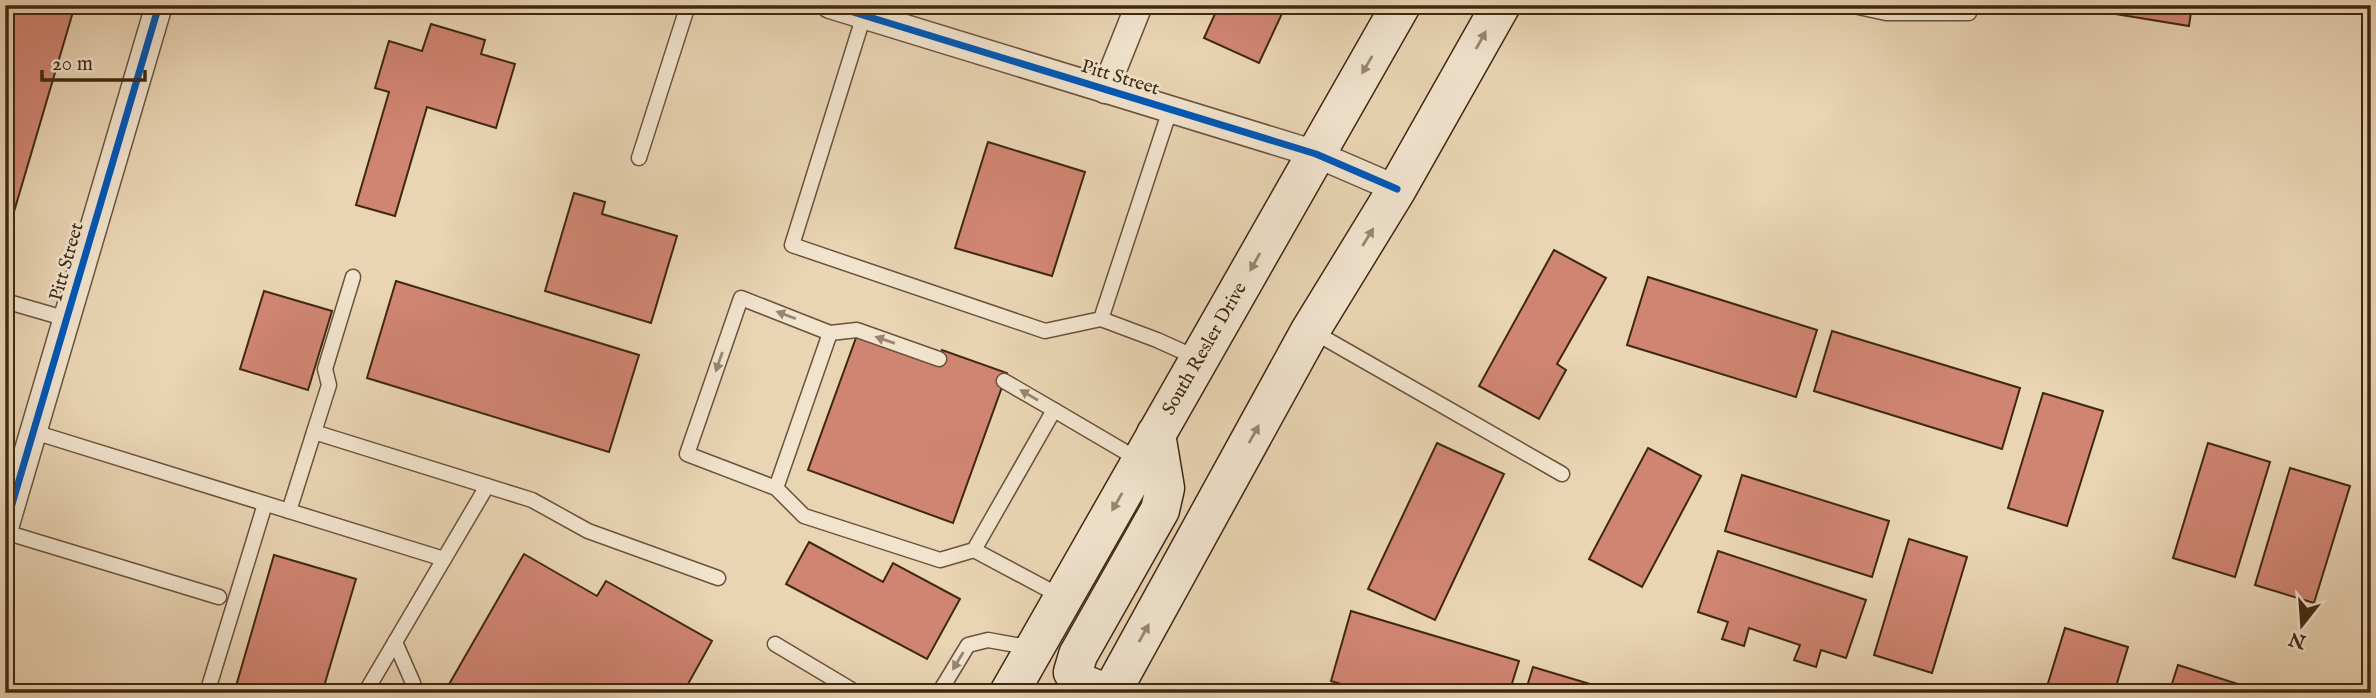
<svg xmlns="http://www.w3.org/2000/svg" width="2376" height="698" viewBox="0 0 2376 698" font-family="'IM FELL English',serif">
<rect width="100%" height="100%" fill="#e9d4b3"/>
<filter id="stains"><feTurbulence type="fractalNoise" baseFrequency=".00286" numOctaves="4"/><feColorMatrix values="0 0 0 0 .2 0 0 0 0 .09 0 0 0 0 .02 0 0 0 .5 -.17"/></filter>
<radialGradient id="worn" r=".72"><stop offset=".6" stop-color="#630" stop-opacity="0"/><stop offset="1" stop-color="#630" stop-opacity=".3"/></radialGradient>
<g fill="#d08572" stroke="#3f2812" stroke-width="2">
<path d="M 5,5 L 75,5 L 8,232 L 5,231 Z"/>
<path d="M 1219,5 L 1286,5 L 1259,63 L 1204,38 Z"/>
<path d="M 2111,5 L 2192,5 L 2189,26 L 2109,13 Z"/>
<path d="M 431,24 L 485,40 L 481,54 L 515,64 L 496,128 L 427,107 L 395,216 L 356,205 L 389,92 L 375,88 L 389,41 L 422,51 Z"/>
<path d="M 988,142 L 1085,172 L 1052,276 L 955,248 Z"/>
<path d="M 574,193 L 605,202 L 602,214 L 677,236 L 651,323 L 545,291 Z"/>
<path d="M 1554,250 L 1606,278 L 1557,364 L 1566,370 L 1539,419 L 1479,386 Z"/>
<path d="M 1648,277 L 1817,330 L 1796,397 L 1627,345 Z"/>
<path d="M 396,281 L 639,355 L 609,452 L 367,378 Z"/>
<path d="M 264,291 L 332,311 L 308,390 L 240,369 Z"/>
<path d="M 1832,331 L 2020,388 L 2002,449 L 1814,391 Z"/>
<path d="M 857,335 L 937,364 L 942,350 L 1007,373 L 953,523 L 808,470 Z"/>
<path d="M 2043,393 L 2103,411 L 2067,526 L 2008,508 Z"/>
<path d="M 1437,443 L 1504,474 L 1435,620 L 1368,589 Z"/>
<path d="M 2208,443 L 2270,462 L 2235,577 L 2173,558 Z"/>
<path d="M 1648,448 L 1701,476 L 1642,587 L 1589,559 Z"/>
<path d="M 2290,468 L 2350,486 L 2314,603 L 2255,585 Z"/>
<path d="M 1742,475 L 1889,521 L 1872,577 L 1725,531 Z"/>
<path d="M 1909,539 L 1967,557 L 1932,673 L 1874,655 Z"/>
<path d="M 809,542 L 883,582 L 893,563 L 960,599 L 927,659 L 786,584 Z"/>
<path d="M 1718,551 L 1866,600 L 1846,658 L 1821,650 L 1816,667 L 1794,660 L 1800,645 L 1749,628 L 1744,646 L 1722,639 L 1728,622 L 1698,612 Z"/>
<path d="M 524,554 L 597,596 L 606,581 L 712,641 L 683,693 L 444,693 Z"/>
<path d="M 274,555 L 356,579 L 322,693 L 234,693 Z"/>
<path d="M 1351,611 L 1519,661 L 1509,693 L 1370,693 L 1331,681 Z"/>
<path d="M 2065,628 L 2128,647 L 2114,693 L 2045,693 Z"/>
<path d="M 2178,665 L 2263,692 L 2263,693 L 2169,693 Z"/>
<path d="M 1533,667 L 1620,693 L 1525,693 Z"/>
</g>
<g fill="none" stroke-linecap="round" stroke-linejoin="round">
<g stroke="#6a533a" stroke-width="17">
<g id="service">
<path d="M 1849,5 L 1886,13 L 1969,13"/>
<path d="M 864,15 L 792,245 L 1045,331 L 1101,319 L 1170,110"/>
<path d="M 639,158 L 688,5"/>
<path d="M 5,301 L 67,319"/>
<path d="M 1101,319 L 1157,340 L 1197,358"/>
<path d="M 1312,331 L 1562,474"/>
<path d="M 939,359 L 857,330 L 830,333 L 741,298 L 687,454 L 776,488 L 804,516 L 940,560 L 974,550 L 1054,410 L 1139,460"/>
<path d="M 1004,381 L 1054,410"/>
<path d="M 34,432 L 444,559 L 365,693"/>
<path d="M 314,432 L 329,385 L 325,369 L 353,277"/>
<path d="M 776,488 L 830,333"/>
<path d="M 289,511 L 314,432 L 532,500 L 588,531 L 718,578"/>
<path d="M 5,532 L 219,597"/>
<path d="M 974,550 L 1062,597"/>
<path d="M 444,559 L 487,486"/>
<path d="M 395,642 L 413,683 L 408,692"/>
<path d="M 775,644 L 857,693"/>
<path d="M 207,693 L 265,504"/>
<path d="M 939,693 L 968,645 L 988,640 L 1033,648"/>
</g>
</g>
<g stroke="#6a533a" stroke-width="29">
<g id="minor">
<path d="M 830,5 L 1316,154 L 1397,189"/>
<path d="M 1105,90 L 1139,5"/>
<path d="M 5,528 L 159,5"/>
</g>
</g>
<g stroke="#3f2812" stroke-width="41">
<g id="secondary">
<path d="M 1009,693 L 1401,5"/>
<path d="M 1106,693 L 1083,684 L 1073,672 L 1078,655 L 1160,510 L 1165,488 L 1156,434"/>
<path d="M 1111,693 L 1310,331 L 1397,189 L 1501,5"/>
</g>
</g>
<use href="#service" stroke="#f1e3ce" stroke-width="14"/>
<use href="#minor" stroke="#f1e3ce" stroke-width="26"/>
<use href="#secondary" stroke="#f1e3ce" stroke-width="38"/>
<g stroke="#f1e3ce" stroke-width="11">
<g id="cycleway">
<path d="M 830,5 L 1316,154 L 1397,189"/>
<path d="M 5,528 L 159,5"/>
</g>
</g>
<use href="#cycleway" stroke="#0057b8" stroke-width="7"/>
</g>
<defs><path id="oneway-solid" d="M-6-.8H1V-3.2L6.5 0L1 3.2V.8H-6Z" transform="scale(1.75)"/></defs>
<g fill="#988670">
<use href="#oneway-solid" transform="translate(1481 40) rotate(-61)"/>
<use href="#oneway-solid" transform="translate(1367 65) rotate(120)"/>
<use href="#oneway-solid" transform="translate(1368 237) rotate(-58)"/>
<use href="#oneway-solid" transform="translate(1255 262) rotate(119)"/>
<use href="#oneway-solid" transform="translate(786 315) rotate(-159)"/>
<use href="#oneway-solid" transform="translate(885 340) rotate(-161)"/>
<use href="#oneway-solid" transform="translate(719 362) rotate(109)"/>
<use href="#oneway-solid" transform="translate(1029 395) rotate(-150)"/>
<use href="#oneway-solid" transform="translate(1254 434) rotate(-61)"/>
<use href="#oneway-solid" transform="translate(1117 502) rotate(120)"/>
<use href="#oneway-solid" transform="translate(1144 633) rotate(-61)"/>
<use href="#oneway-solid" transform="translate(958 661) rotate(121)"/>
</g>
<g text-anchor="middle" dominant-baseline="central" stroke-width="5" stroke-linejoin="round" paint-order="stroke">
<g font-size="19" fill="#3f2812" stroke="#f1e3ce">
<text transform="translate(1120 78) rotate(17)">Pitt Street</text>
<text transform="translate(67 262) rotate(-74)">Pitt Street</text>
<text transform="translate(1205 349) rotate(-60)">South Resler Drive</text>
</g>
</g>
<rect width="2376" height="698" fill="none" stroke="#e9d4b3" stroke-width="28"/>
<rect x="7" y="7" width="2362" height="684" fill="none" stroke="#3f2812" stroke-width="3.5"/>
<rect x="14" y="14" width="2348" height="670" fill="none" stroke="#3f2812" stroke-width="2"/>
<g transform="translate(2302 625) rotate(197)" stroke="#f1e3ce" stroke-width="5" paint-order="stroke">
<path d="M0-5L12 26L0 18L-12 26Z" fill="#3f2812"/>
<text y="-10" font-size="19" font-weight="bold" text-anchor="middle" fill="#3f2812">N</text>
</g>
<path d="M42 70v10h103v-10" fill="none" stroke="#3f2812" stroke-width="3.5"/>
<text x="52" y="70" font-size="21" fill="#3f2812" stroke="#f1e3ce" stroke-width="5" paint-order="stroke">20 m</text>
<rect width="100%" height="100%" filter="url(#stains)"/>
<rect width="100%" height="100%" fill="url(#worn)"/>
</svg>
